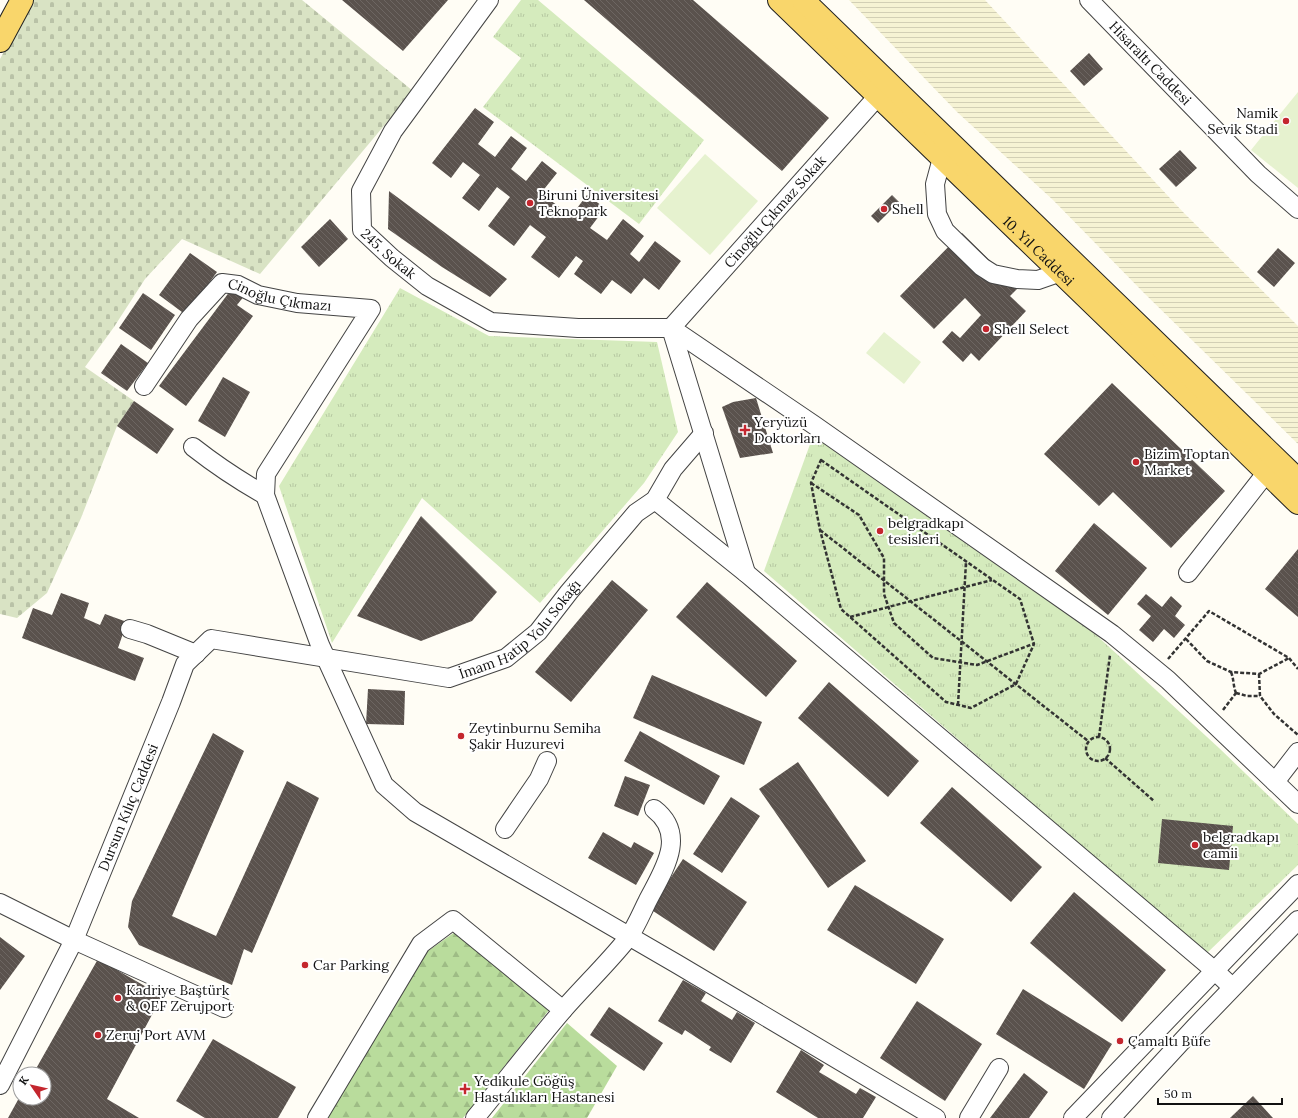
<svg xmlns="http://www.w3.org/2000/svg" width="1298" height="1118" viewBox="0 0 1298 1118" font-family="Lora,serif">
<defs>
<pattern id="farmland-rules" width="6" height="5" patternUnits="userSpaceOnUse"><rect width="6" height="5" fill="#f6f3d4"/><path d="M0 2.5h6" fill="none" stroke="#d2cfb5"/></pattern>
<pattern id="grass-tufts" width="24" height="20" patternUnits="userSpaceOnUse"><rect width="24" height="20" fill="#d5ebbd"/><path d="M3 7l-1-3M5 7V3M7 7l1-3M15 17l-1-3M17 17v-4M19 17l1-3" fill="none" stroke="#b6c8a1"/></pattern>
<pattern id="forest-firs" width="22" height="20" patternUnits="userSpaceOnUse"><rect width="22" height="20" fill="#b9dc9c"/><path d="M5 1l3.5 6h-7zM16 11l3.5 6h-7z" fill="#9ebc85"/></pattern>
<pattern id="cemetery-stones" width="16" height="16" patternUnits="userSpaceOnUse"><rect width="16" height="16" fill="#d9e3c4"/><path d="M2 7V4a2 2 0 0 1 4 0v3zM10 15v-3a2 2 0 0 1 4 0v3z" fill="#b9c2a7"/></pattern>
<pattern id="building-back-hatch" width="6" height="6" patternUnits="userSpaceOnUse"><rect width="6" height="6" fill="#5a524d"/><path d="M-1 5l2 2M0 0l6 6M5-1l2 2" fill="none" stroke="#6d6662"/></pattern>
</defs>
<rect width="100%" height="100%" fill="#fffdf5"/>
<path fill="url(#farmland-rules)" d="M 849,0 L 985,0 L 1183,212 L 1298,326 L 1298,444 L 1144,293 L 1053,200 L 957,112 Z"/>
<g fill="url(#grass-tufts)">
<path d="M 521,0 L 538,0 L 704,140 L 639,224 L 483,107 L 521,58 L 493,37 Z"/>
<path d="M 400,288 L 489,336 L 657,342 L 678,432 L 644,483 L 540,603 L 422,498 L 332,643 L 279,486 Z"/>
<path d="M 813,436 L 1095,634 L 1219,748 L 1298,824 L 1298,865 L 1206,954 L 764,571 Z"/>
</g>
<g fill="url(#forest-firs)">
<path d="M 455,932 L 549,1010 L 463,1118 L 327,1118 L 428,951 Z"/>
<path d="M 567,1023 L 617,1066 L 587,1118 L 492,1118 Z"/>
</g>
<path fill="url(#cemetery-stones)" d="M 32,0 L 302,0 L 413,91 L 260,274 L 182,239 L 145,279 L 114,327 L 85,367 L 134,401 L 117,426 L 81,518 L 47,593 L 17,618 L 0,614 L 0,59 Z"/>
<g fill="#e6f2cf">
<path d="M 1298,92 L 1298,188 L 1251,150 Z"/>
<path d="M 705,154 L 758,201 L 710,255 L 657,208 Z"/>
<path d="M 884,332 L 921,362 L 904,384 L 866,353 Z"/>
</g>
<g fill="url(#building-back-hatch)">
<path d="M 342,0 L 448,0 L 403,51 Z"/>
<path d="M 584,0 L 693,0 L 829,118 L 782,171 Z"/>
<path d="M 1089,53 L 1103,69 L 1084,86 L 1070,71 Z"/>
<path d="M 475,108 L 494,122 L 478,144 L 495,157 L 511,136 L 527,148 L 511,169 L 526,181 L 542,161 L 557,173 L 541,193 L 571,216 L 587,195 L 605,208 L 590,228 L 607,240 L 623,219 L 644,236 L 630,254 L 639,262 L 655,241 L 681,261 L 659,290 L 644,278 L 631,294 L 612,280 L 601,294 L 574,274 L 583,261 L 576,256 L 559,278 L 531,257 L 546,237 L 530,225 L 514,246 L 488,226 L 510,197 L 497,187 L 479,211 L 462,198 L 480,175 L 463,162 L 451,178 L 432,163 Z"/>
<path d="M 1180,150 L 1197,168 L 1176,187 L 1159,169 Z"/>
<path d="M 389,191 L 507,279 L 490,297 L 442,267 L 388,229 Z"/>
<path d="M 892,195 L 899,202 L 878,223 L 871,216 Z"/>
<path d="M 330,219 L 348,239 L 319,267 L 301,247 Z"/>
<path d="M 962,233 L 1018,288 L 1010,296 L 1026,311 L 979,361 L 971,353 L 963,362 L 942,342 L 952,331 L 960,338 L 981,315 L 965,298 L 934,329 L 900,296 Z"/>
<path d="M 1278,248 L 1295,263 L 1274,287 L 1257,272 Z"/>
<path d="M 190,253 L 217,272 L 186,315 L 159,295 Z"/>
<path d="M 233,287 L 245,295 L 237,305 L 253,316 L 186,406 L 159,386 Z"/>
<path d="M 143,293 L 175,315 L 151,350 L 119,328 Z"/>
<path d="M 121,344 L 148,363 L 127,391 L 101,373 Z"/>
<path d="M 223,377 L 250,392 L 225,437 L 198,421 Z"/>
<path d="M 1112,383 L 1225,491 L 1171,548 L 1113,492 L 1099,506 L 1044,454 Z"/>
<path d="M 756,398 L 773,453 L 740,458 L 722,407 L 733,402 Z"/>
<path d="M 134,401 L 174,429 L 157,454 L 117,426 Z"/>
<path d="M 421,516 L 497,592 L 472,621 L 421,641 L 357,616 Z"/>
<path d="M 1094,523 L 1147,568 L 1108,615 L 1055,571 Z"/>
<path d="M 1298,549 L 1298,617 L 1265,589 Z"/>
<path d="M 612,580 L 648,610 L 571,702 L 535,672 Z"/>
<path d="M 707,582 L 797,661 L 766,697 L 676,617 Z"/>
<path d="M 61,593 L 89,603 L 84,618 L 100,625 L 105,614 L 127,622 L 118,648 L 144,658 L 135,681 L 22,638 L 33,608 L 52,615 Z"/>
<path d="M 1146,594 L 1162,607 L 1171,596 L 1182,606 L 1175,616 L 1185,625 L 1174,638 L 1164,629 L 1153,642 L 1139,630 L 1151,616 L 1137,604 Z"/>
<path d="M 652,675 L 762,722 L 744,765 L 633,718 Z"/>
<path d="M 829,682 L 919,761 L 888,797 L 798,718 Z"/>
<path d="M 368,689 L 405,691 L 404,725 L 366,724 Z"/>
<path d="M 640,731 L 720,776 L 704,805 L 624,761 Z"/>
<path d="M 213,733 L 244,751 L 172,916 L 216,936 L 287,781 L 319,798 L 252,953 L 244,949 L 232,985 L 139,945 L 128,927 L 132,901 Z"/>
<path d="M 798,762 L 866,861 L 828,888 L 759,789 Z"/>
<path d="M 625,776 L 650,785 L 638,816 L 614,806 Z"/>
<path d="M 952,787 L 1042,867 L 1011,902 L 920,823 Z"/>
<path d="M 731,797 L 760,816 L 722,873 L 693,854 Z"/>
<path d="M 1162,819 L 1233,826 L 1229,870 L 1158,863 Z"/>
<path d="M 603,832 L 631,848 L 634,842 L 654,853 L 636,885 L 588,858 Z"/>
<path d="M 683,859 L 747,902 L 714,951 L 650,909 Z"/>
<path d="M 855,885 L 944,939 L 916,984 L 827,930 Z"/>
<path d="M 1074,892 L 1166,970 L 1122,1022 L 1030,943 Z"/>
<path d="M 0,937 L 25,956 L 0,990 Z"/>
<path d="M 98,959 L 162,996 L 107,1099 L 139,1118 L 8,1118 L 19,1098 L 44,1098 L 44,1074 L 33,1074 Z"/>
<path d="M 683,980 L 706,993 L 701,1001 L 732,1020 L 737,1012 L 755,1023 L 731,1063 L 709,1050 L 711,1047 L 685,1030 L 682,1035 L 658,1021 Z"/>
<path d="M 1023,989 L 1112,1044 L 1084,1089 L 996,1034 Z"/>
<path d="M 917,1001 L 982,1044 L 945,1101 L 880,1058 Z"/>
<path d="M 609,1007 L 663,1043 L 644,1071 L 590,1035 Z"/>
<path d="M 213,1039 L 296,1087 L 278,1118 L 205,1118 L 176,1101 Z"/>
<path d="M 801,1050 L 824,1065 L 819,1072 L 856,1094 L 860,1088 L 876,1097 L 863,1118 L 818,1118 L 776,1092 Z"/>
<path d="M 1024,1073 L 1048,1092 L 1029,1118 L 990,1118 Z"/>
<path d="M 1253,1096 L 1273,1118 L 1230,1118 Z"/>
</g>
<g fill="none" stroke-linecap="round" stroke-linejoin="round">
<g stroke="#444" stroke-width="20">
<g id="minor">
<path id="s1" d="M 489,0 L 393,131 L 361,191 L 362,230 L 392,258 L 427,286 L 491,322 L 578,328 L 671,328"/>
<path id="s2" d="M 1089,0 L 1258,174 L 1298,209"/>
<path d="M 942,158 L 935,184 L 937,214 L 945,231 L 982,267 L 993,274 L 1017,279 L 1038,280 L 1061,272"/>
<path d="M 671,328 L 814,425 L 1112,634 L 1168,680 L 1298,804"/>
<path id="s3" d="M 671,328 L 878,96"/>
<path d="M 671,328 L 746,573"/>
<path id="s4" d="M 144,386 L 189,319 L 222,283 L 238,285 L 258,295 L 297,303 L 371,309 L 266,474 L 265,495 L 320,645 L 384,785 L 415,812 L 677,964 L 936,1118"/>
<path d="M 193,447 C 216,465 240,481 265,495"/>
<path d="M 655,500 L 746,573 L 1215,971 L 1232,987"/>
<path d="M 1188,573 L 1267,472"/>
<path d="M 130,629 L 147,634 L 196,654"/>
<path d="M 1275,782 L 1298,752"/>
<path d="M 505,829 L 539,779 L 547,761"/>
<path d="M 0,903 L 74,940 L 224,1008"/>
<path id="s5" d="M 0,1085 L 74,940 L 171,702 L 185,664 L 211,639 L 449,678 L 506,658 L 538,632 L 569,592 L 636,513 L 655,500 L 673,469 L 704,433"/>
<path d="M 317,1118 L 421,944 L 453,920 L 563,1010"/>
<path d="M 475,1118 C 505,1082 533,1045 563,1010 C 584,986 608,963 628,938 C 636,927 642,912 648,900 C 663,871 688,835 654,809"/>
<path d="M 969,1118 L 999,1068"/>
<path d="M 1073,1118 L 1298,884"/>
<path d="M 1111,1118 L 1194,1028 L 1298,920"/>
</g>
</g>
<g stroke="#222" stroke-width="24">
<g id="major">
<path id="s6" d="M 779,0 L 1207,414 L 1298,503"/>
<path d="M 803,0 L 1298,480"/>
<path d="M 0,41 L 22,0"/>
</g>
</g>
<g stroke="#333" stroke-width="2.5" stroke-dasharray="4 2" stroke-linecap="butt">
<path d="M 821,460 L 1020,599 L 1034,644 L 1016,684 L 971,708 L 946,702 L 841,609 L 820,530 L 811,483 Z"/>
<path d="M 811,483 L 859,515 L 884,558 L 884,594 L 894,623 L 933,658 L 977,665 L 1033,644"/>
<path d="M 820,530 L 1088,741"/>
<path d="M 850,617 L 992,580"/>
<path d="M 1186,639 L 1207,661 L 1231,672 L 1259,674 L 1289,658"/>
<path d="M 1168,659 L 1209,611 L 1289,658 L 1298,669"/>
<path d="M 1231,672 C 1234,679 1233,686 1236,693"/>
<path d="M 1259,674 L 1260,696 L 1274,714 L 1298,735"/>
<path d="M 1236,693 L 1247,696 L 1260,696"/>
<path d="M 958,705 L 966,562"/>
<path d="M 1223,710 L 1236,693"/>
<circle cx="1098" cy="749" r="12"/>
<path d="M 1099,737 L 1110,655"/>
<path d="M 1105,758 L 1154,801"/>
</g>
<use href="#minor" stroke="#fff" stroke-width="18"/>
<use href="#major" stroke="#f9d66b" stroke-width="22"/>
</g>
<g fill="#c4262e" stroke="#fff" stroke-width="1.5">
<circle cx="1286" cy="121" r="4"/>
<circle cx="530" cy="203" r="4"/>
<circle cx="884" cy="209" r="4"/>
<circle cx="986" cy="329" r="4"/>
<path d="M743 424h4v4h4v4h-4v4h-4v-4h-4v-4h4z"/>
<circle cx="1136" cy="462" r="4"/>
<circle cx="880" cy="531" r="4"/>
<circle cx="461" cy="736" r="4"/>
<circle cx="1195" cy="845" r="4"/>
<circle cx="305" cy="965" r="4"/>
<circle cx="118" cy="998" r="4"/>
<circle cx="98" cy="1035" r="4"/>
<circle cx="1120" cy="1041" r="4"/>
<path d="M463 1083h4v4h4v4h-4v4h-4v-4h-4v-4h4z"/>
</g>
<g text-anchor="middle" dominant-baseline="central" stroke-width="4" stroke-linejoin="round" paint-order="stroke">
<g font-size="14" fill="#111" stroke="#fff">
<text stroke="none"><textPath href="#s2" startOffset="88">Hisaraltı Caddesi</textPath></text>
<text stroke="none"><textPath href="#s3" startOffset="156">Cinoğlu Çıkmaz Sokak</textPath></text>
<text stroke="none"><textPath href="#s6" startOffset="361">10. Yıl Caddesi</textPath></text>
<text stroke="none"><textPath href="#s1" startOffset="305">245. Sokak</textPath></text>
<text stroke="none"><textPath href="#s4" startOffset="189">Cinoğlu Çıkmazı</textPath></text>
<text stroke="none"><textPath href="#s5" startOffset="826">İmam Hatip Yolu Sokağı</textPath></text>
<text stroke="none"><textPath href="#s5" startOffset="306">Dursun Kılıç Caddesi</textPath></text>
</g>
<g font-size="14" fill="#111" stroke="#fff" text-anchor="start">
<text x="1278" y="113" text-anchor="end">Namik<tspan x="1278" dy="16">Sevik Stadi</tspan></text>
<text x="538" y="195">Biruni Üniversitesi<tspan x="538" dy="16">Teknopark</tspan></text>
<text x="892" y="209">Shell</text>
<text x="994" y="329">Shell Select</text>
<text x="754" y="422">Yeryüzü<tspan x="754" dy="16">Doktorları</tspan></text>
<text x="1144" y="454">Bizim Toptan<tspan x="1144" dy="16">Market</tspan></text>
<text x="888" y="523">belgradkapı<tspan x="888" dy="16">tesisleri</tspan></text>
<text x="469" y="728">Zeytinburnu Semiha<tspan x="469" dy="16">Şakir Huzurevi</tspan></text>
<text x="1203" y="837">belgradkapı<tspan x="1203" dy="16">camii</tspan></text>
<text x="313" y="965">Car Parking</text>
<text x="126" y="990">Kadriye Baştürk<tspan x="126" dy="16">&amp; QEF Zerujport</tspan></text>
<text x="106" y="1035">Zeruj Port AVM</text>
<text x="1128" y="1041">Çamaltı Büfe</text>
<text x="474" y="1081">Yedikule Göğüş<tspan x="474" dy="16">Hastalıkları Hastanesi</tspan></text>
</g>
</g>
<g transform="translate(32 1086) rotate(304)"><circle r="19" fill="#ffffff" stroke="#a0a0a0"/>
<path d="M0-3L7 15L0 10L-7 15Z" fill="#c4262e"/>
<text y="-6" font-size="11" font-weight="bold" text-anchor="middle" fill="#111111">K</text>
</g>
<path d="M1158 1098v6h124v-6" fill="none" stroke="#111111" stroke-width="2"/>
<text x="1164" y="1098" font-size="12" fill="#111111" stroke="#ffffff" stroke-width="3" paint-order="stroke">50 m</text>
</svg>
